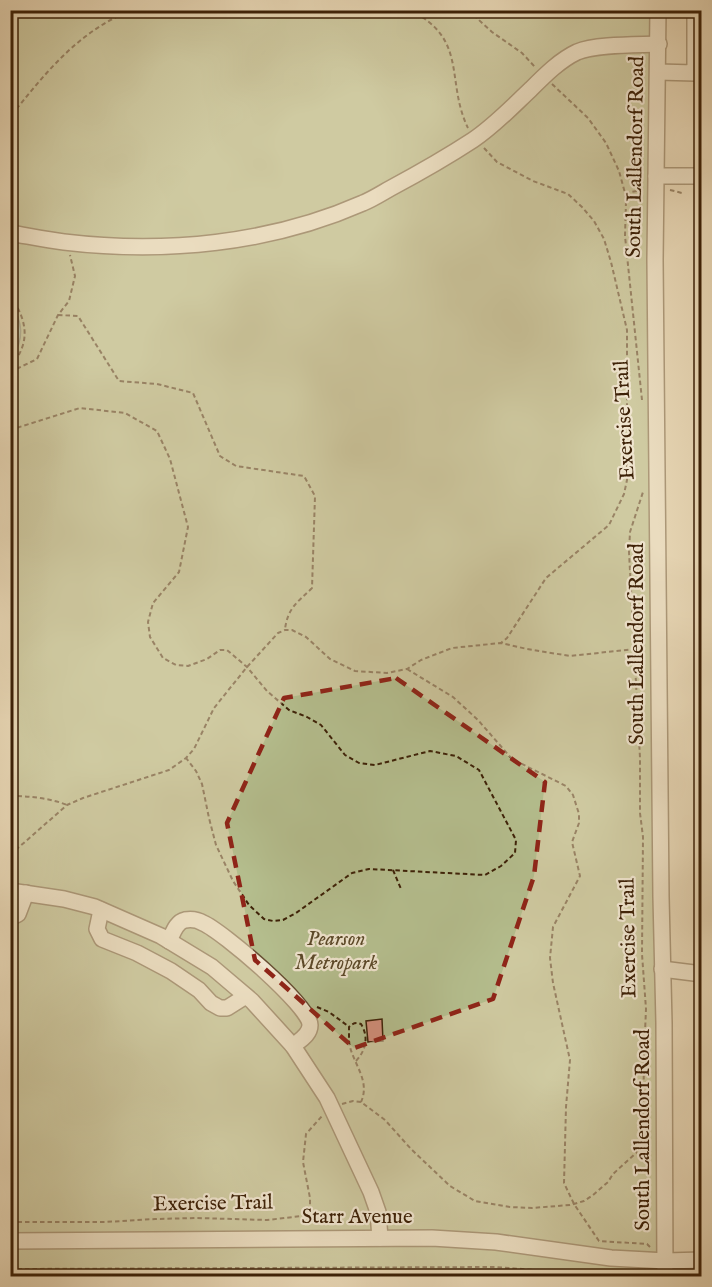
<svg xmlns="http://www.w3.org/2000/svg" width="712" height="1287" viewBox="0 0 712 1287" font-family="'IM FELL English',serif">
<rect width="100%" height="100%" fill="#e6d5b3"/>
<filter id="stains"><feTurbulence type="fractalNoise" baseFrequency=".00333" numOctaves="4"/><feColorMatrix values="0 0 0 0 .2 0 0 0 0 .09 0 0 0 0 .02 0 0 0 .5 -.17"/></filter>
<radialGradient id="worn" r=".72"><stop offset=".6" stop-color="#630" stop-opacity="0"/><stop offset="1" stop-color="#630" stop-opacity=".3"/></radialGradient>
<path fill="#b4bd8d" stroke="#786f4a" stroke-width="1.5" d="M 11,11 L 658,11 L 665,1276 L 11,1276 Z"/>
<path fill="#97b9a7" stroke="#737c67" stroke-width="1.5" d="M 10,302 C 23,322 25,339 11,359 Z"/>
<path fill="#d38f7c" stroke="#3d2107" stroke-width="1.5" d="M 382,1019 L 383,1041 L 368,1042 L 366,1021 Z"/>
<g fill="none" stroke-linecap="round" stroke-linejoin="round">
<g stroke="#674e32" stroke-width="18">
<g id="minor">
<path d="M 658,10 L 655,260 L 661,897 L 664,1023 L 665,1276"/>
<path d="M 658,72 L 695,73 L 695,17 L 698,10"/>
<path d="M 656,176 L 702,176"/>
<path d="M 10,233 C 28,236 46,240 64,242 C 164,254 270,244 363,203 C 373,199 382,193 391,188 C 419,173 447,157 473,140 C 494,126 513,106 531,89 C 545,75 560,60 577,52 C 596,44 638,45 659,44"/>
<path d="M 10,891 L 64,899 L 95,907 L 161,936 L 212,967 L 252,1001 L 293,1046 L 327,1098 L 371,1192 L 378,1212 L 380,1238"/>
<path d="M 101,910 L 97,929 L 102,939 L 137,953 L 171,971 L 199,990 L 211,1003 L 220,1008 L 227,1008 L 246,996"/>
<path d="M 10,918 L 18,914 L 26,893"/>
<path d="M 169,941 C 173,933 176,922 185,920 C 191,919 198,920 203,923 C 222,931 310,1006 310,1025 C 310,1035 300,1040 293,1046"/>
<path d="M 662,969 L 702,974"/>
<path d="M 10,1241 L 432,1238 L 496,1242 L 611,1258 L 666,1261 L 702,1260"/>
</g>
</g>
<g stroke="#3d2107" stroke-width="2" stroke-dasharray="4.5 3" stroke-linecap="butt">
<path d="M 217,10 L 226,10"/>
<path d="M 409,10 C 469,38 445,81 468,128"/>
<path d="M 468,10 L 492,32 L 522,53 L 535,67"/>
<path d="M 552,84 L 588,118 L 606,143 L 619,171 L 625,193 L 626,202 L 625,236 L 642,400"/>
<path d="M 10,113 L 19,106 C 50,67 85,27 133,10"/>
<path d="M 484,148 L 497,162 L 533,181 L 568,194 L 582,207 L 594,221 L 604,239 L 611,262 L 627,330 L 627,480 L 624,494 L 609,525 L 546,578 L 507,638 L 501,643"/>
<path d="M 670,190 L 682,193"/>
<path d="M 625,193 L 643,190"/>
<path d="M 10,295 C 28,322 31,342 10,368"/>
<path d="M 58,315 L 78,316 L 119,381 L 157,384 L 193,393 L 220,456 L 236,466 L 304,476 L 315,496 L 312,588 C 298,602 288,607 285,629"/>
<path d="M 10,372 L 37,359 L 58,315 L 69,301 L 75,276 L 70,255"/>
<path d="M 10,430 L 80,408 L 125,413 L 157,431 L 170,459 L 188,527 L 179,572 L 153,603 L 148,622 L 150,637 L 163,658 L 176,665 L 188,666 L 207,659 L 220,650 L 227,650 L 247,667 L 267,691 L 289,710 L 307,717 L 321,725 L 345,755 L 359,763 L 375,765 L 430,751 L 456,756 L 479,770 L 516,840 L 515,853 L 501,866 L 485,875 L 369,869 L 352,873 L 296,913 L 283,920 L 273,921 L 264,919 L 249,905 L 233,881 L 216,845 L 209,818 L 202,784 L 196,771 L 186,758"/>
<path d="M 407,669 L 453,697 L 478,720 L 512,759 L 566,786 L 573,795 L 579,814 L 579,823 L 572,842 L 580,876 L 553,927 L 550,958 L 553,983 L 570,1060 L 566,1107 L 564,1183 L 574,1204 L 599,1241 L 647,1244 L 650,1247"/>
<path d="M 10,796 C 29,796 50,798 67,805"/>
<path d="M 10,855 L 67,805 L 83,798 L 169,770 L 186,758 L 194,749 L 214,708 L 247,667 L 278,633 L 285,630 L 292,630 L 306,637 L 330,659 L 355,671 L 387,673 L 407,669 L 421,660 L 452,648 L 501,643 L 527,649 L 570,656 L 635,649 L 646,650"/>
<path d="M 393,870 L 401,889"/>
<path d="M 317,1007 L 329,1012 L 348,1026"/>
<path d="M 356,1061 C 366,1050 369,1037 361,1024 C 356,1022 353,1023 349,1027 C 349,1032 349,1037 349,1042 C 352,1063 371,1080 361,1102"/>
<path d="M 342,1104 L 353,1101 L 361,1102 L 385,1120 L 411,1149 L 450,1186 L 475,1201 L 510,1207 L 532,1208 L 570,1205 L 584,1201 L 593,1195 L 608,1182 L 613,1174 L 636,1153 L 643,1132 L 644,1056 L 646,1009 L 642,954 L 643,837 L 640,813 L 640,758 L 629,552 L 630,532 L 643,492"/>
<path d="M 10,1222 L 105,1222 L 155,1219 L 197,1218 L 267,1220 L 302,1216 L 307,1213 L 310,1206 L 310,1198 L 303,1162 L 306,1134 L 322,1116"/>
<path d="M 10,1269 L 495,1267 L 615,1276"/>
<path d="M 377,1276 L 380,1268"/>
<path d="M 634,1276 L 646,1273"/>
</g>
<use href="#minor" stroke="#efe4ce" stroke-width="15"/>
</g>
<path d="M0 0H712V1287H0ZM 396,678 L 545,782 L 534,876 L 493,999 L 354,1048 L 255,960 L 227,823 L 284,698 Z" fill="#e6d5b3" fill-opacity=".55" fill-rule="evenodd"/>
<path fill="none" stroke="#8f2418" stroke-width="4.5" stroke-dasharray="12 8" stroke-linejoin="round" d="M 396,678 L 545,782 L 534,876 L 493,999 L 354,1048 L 255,960 L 227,823 L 284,698 Z"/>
<g text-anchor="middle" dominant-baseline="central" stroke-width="4.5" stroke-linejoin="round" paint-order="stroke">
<g font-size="21" fill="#3d2107" stroke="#efe4ce">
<text transform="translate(636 157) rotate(-89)">South Lallendorf Road</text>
<text transform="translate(625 420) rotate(-93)">Exercise Trail</text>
<text transform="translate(637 644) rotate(-90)">South Lallendorf Road</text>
<text transform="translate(629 938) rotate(-91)">Exercise Trail</text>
<text transform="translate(643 1130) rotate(-90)">South Lallendorf Road</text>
<text transform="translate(213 1204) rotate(-1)">Exercise Trail</text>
<text x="357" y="1217">Starr Avenue</text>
</g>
<g font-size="21" font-style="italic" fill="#5b4828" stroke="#efe4ce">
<text x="336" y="939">Pearson<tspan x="336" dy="24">Metropark</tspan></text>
</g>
</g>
<rect width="712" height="1287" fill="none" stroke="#e6d5b3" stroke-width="36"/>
<rect x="12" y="12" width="688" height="1263" fill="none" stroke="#3d2107" stroke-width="3"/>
<rect x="18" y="18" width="676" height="1251" fill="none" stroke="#3d2107" stroke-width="1.5"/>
<rect width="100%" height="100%" filter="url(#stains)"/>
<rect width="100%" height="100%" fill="url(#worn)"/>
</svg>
